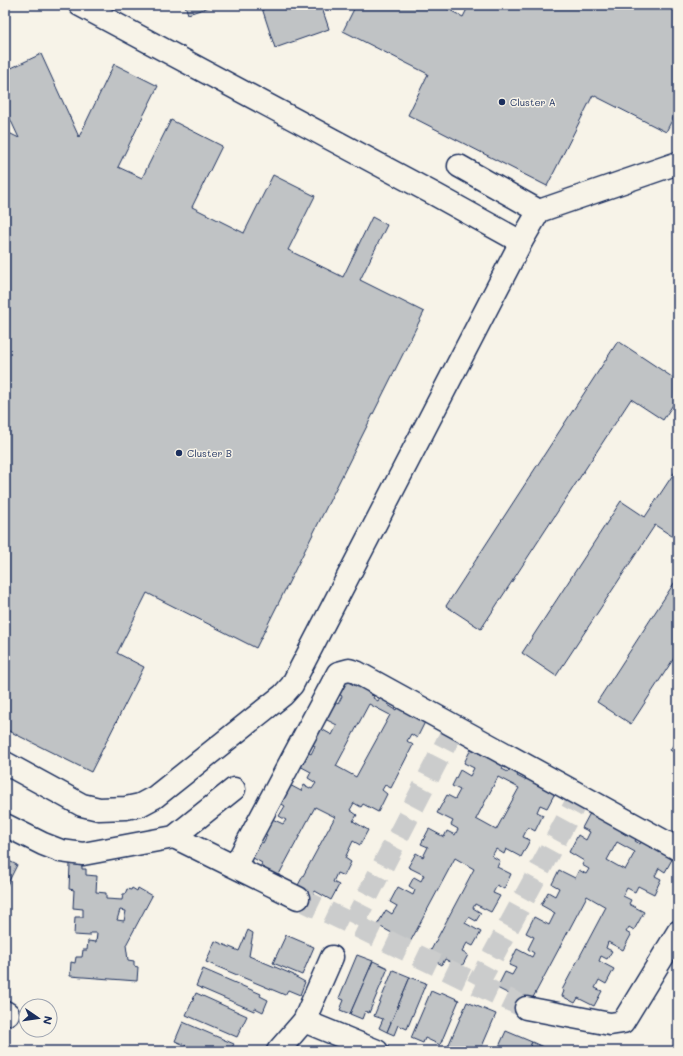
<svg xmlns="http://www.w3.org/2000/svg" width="683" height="1056" viewBox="0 0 683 1056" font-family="Mali,sans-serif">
<rect width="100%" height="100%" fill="#f7f3e8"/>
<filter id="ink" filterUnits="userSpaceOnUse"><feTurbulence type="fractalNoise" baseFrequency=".025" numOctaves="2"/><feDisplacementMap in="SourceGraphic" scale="8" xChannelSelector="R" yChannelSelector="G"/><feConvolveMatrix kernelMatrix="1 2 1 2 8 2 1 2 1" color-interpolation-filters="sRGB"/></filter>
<g filter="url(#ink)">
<g fill="#c0c3c5" stroke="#1b2f5e" fill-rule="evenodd">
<path d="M 185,5 L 216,5 L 188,14 Z"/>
<path d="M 261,5 L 321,5 L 329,29 L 275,48 Z"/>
<path d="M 356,5 L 440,5 L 463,17 L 469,5 L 678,5 L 678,108 L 666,132 L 593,95 L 547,186 L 408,115 L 428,74 L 343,31 Z"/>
<path d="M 41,54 L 79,137 L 114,64 L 158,86 L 118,167 L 142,178 L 171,120 L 222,146 L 192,207 L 244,233 L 273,175 L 315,196 L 288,250 L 343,277 L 372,217 L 387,225 L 360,280 L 424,312 L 256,648 L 147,593 L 117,653 L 144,667 L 91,772 L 5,729 L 5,131 L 19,138 L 5,108 L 5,71 Z"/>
<path d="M 618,341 L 678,381 L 678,397 L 663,420 L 631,399 L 481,629 L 446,606 Z"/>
<path d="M 678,467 L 678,540 L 655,525 L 556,676 L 522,653 L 621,501 L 645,517 Z"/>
<path d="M 678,577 L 678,652 L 631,724 L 597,702 Z"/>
<path d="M 342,679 L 358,687 L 362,681 L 375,688 L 371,695 L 374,696 L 373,698 L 378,701 L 381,696 L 390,701 L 388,705 L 396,710 L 401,701 L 425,722 L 417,738 L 411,734 L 407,741 L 413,745 L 391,788 L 385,785 L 382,790 L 387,794 L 378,812 L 363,804 L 361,807 L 354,803 L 350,810 L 357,815 L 353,821 L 368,830 L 360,845 L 353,841 L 345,858 L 351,862 L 344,876 L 337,873 L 333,882 L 339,885 L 331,900 L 315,891 L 313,896 L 297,887 L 335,817 L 315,807 L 276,880 L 259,870 L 262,863 L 248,855 L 256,840 L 263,843 L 267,835 L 260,831 L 268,817 L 283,824 L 286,820 L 279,816 L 285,806 L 277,801 L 286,783 L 301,791 L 304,785 L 312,789 L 316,783 L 308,778 L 311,772 L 296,764 L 304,750 L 311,754 L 315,746 L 308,742 L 316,726 L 332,735 L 337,725 L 321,717 L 331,700 L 338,704 L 342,696 L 335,692 ZM 369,704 L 390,715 L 356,777 L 336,766 Z"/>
<path d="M 678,738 L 678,755 L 670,750 Z"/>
<path d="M 471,749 L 488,758 L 491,751 L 504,758 L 501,765 L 504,766 L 502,769 L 508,772 L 511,766 L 520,771 L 517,776 L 525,780 L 530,771 L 555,793 L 547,808 L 540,805 L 537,812 L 543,815 L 535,831 L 528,827 L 523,837 L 530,840 L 521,857 L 506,849 L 504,854 L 496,849 L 492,856 L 500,861 L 497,867 L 511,874 L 504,889 L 497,885 L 493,893 L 500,896 L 491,912 L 475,904 L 473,908 L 481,913 L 476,921 L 469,917 L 465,923 L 481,932 L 473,946 L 467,943 L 462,952 L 468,955 L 461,968 L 445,959 L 442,965 L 430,958 L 432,953 L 430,952 L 474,869 L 455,858 L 408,946 L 390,936 L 392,933 L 377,925 L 386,910 L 392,914 L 397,906 L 390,902 L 398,887 L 413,895 L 415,890 L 409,886 L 414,877 L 421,881 L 424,875 L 408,867 L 416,853 L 423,857 L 428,847 L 421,844 L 429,829 L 444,837 L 447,831 L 455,835 L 458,829 L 451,825 L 453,821 L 437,813 L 447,795 L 455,799 L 460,790 L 452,786 L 460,770 L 470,776 L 474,768 L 464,763 ZM 498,777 L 519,788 L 496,830 L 476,819 Z"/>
<path d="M 590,813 L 622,830 L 621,832 L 626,835 L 629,830 L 638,835 L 635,841 L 640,844 L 643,838 L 674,856 L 665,872 L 659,868 L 655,876 L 661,879 L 654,894 L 638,886 L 635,892 L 627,888 L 623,896 L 631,900 L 629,904 L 644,912 L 634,930 L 629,927 L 626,932 L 631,935 L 623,950 L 608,942 L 606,948 L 612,951 L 607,959 L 601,956 L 599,961 L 614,969 L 606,984 L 599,980 L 595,988 L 602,991 L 594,1006 L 578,998 L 575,1003 L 562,996 L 564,991 L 562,990 L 606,907 L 587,896 L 529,1005 L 523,1007 L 509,1000 L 511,995 L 497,988 L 505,972 L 512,975 L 516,968 L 509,965 L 517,949 L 532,957 L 534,953 L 528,949 L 534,937 L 526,933 L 534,917 L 549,925 L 555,913 L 541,905 L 548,892 L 555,896 L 559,888 L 552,884 L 559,870 L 575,878 L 579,870 L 586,874 L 589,869 L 582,865 L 584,861 L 569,852 L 578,835 L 586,840 L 590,832 L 582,828 ZM 617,842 L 635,852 L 625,870 L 607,860 Z"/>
<path d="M 5,859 L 17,865 L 5,889 Z"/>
<path d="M 70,864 L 82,865 L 82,869 L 86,869 L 86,875 L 97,876 L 96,892 L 106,893 L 106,899 L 122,900 L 123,894 L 125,894 L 127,889 L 131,890 L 132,888 L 137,891 L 138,888 L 152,896 L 126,945 L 128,960 L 134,961 L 134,966 L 138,967 L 137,981 L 70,976 L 71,962 L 75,963 L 76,957 L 82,957 L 83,950 L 87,950 L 88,941 L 96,942 L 97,933 L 90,933 L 90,936 L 74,935 L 75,917 L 83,917 L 83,909 L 73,908 L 74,890 L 69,889 ZM 120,910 L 126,911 L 124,921 L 117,920 Z"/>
<path d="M 248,930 L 253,933 L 249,956 L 294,975 L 294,976 L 305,982 L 300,995 L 288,990 L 285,995 L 206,962 L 215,941 L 239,951 Z"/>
<path d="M 286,935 L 314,947 L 302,975 L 273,963 Z"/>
<path d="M 357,955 L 373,961 L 350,1014 L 340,1010 L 344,1000 L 339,998 Z"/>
<path d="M 373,961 L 388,968 L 369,1013 L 365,1011 L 362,1019 L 350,1014 Z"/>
<path d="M 203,969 L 261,994 L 260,996 L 268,1000 L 263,1012 L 255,1008 L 254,1011 L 196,986 Z"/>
<path d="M 393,970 L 410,977 L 387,1032 L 379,1028 L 383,1019 L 374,1016 Z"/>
<path d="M 410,977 L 426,983 L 407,1029 L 398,1025 L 394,1035 L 387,1032 Z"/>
<path d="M 431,991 L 440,995 L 441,992 L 459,1000 L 440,1045 L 425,1038 L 423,1043 L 411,1038 Z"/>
<path d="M 196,993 L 247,1016 L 237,1037 L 186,1015 Z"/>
<path d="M 467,1002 L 496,1014 L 480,1051 L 446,1051 Z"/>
<path d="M 183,1022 L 234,1044 L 230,1051 L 199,1051 L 175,1041 Z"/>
<path d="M 506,1031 L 532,1042 L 528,1051 L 497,1051 Z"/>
<path d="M 532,1042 L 552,1051 L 528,1051 Z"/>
</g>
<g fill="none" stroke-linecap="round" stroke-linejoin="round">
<g stroke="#cbcccc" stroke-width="22" stroke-dasharray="22 11" stroke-linecap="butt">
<path d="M 298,898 L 526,1008"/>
<path d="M 353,924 L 455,726"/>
<path d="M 477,985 L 580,795"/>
</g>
<g stroke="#1b2f5e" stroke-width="25">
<g id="minor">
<path d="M 80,5 L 436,195 L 521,242"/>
<path d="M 459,166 L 539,211"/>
<path d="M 5,763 L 82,805 L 99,809 L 126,808 L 140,805 L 155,797 L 283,695 L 292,685 L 521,242 L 539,211 L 678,163"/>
<path d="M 5,825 L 43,844 L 61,851 L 83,854 L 174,837 L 234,789"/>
<path d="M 174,837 L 298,898"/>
<path d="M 235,866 L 338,673 L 349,670 L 356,672 L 678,849"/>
<path d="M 526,1008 L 610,1024 L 623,1022 L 678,932"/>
<path d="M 5,1012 L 8,1014"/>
<path d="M 304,1021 L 377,1051"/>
<path d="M 278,1051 L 304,1021 L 332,957"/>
</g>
</g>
<use href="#minor" stroke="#f7f3e8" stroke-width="22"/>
</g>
</g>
<g fill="#1b2f5e" stroke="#f7f3e8" stroke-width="1.5">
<circle cx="502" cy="102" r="4"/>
<circle cx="179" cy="453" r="4"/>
</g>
<g text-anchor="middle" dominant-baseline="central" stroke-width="3" stroke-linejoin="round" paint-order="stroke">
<g font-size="10" fill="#1b2f5e" stroke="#f7f3e8" text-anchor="start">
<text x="510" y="102">Cluster A</text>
<text x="187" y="453">Cluster B</text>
</g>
</g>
<rect width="683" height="1056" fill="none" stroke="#f7f3e8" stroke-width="20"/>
<rect x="10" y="10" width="663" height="1036" fill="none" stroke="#1b2f5e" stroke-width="1.5" filter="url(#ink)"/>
<g transform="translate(38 1018) rotate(103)"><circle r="19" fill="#f7f3e8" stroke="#9fa5b1"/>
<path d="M0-3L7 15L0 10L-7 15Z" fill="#1b2f5e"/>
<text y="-6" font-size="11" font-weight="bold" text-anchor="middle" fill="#1b2f5e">N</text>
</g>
</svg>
